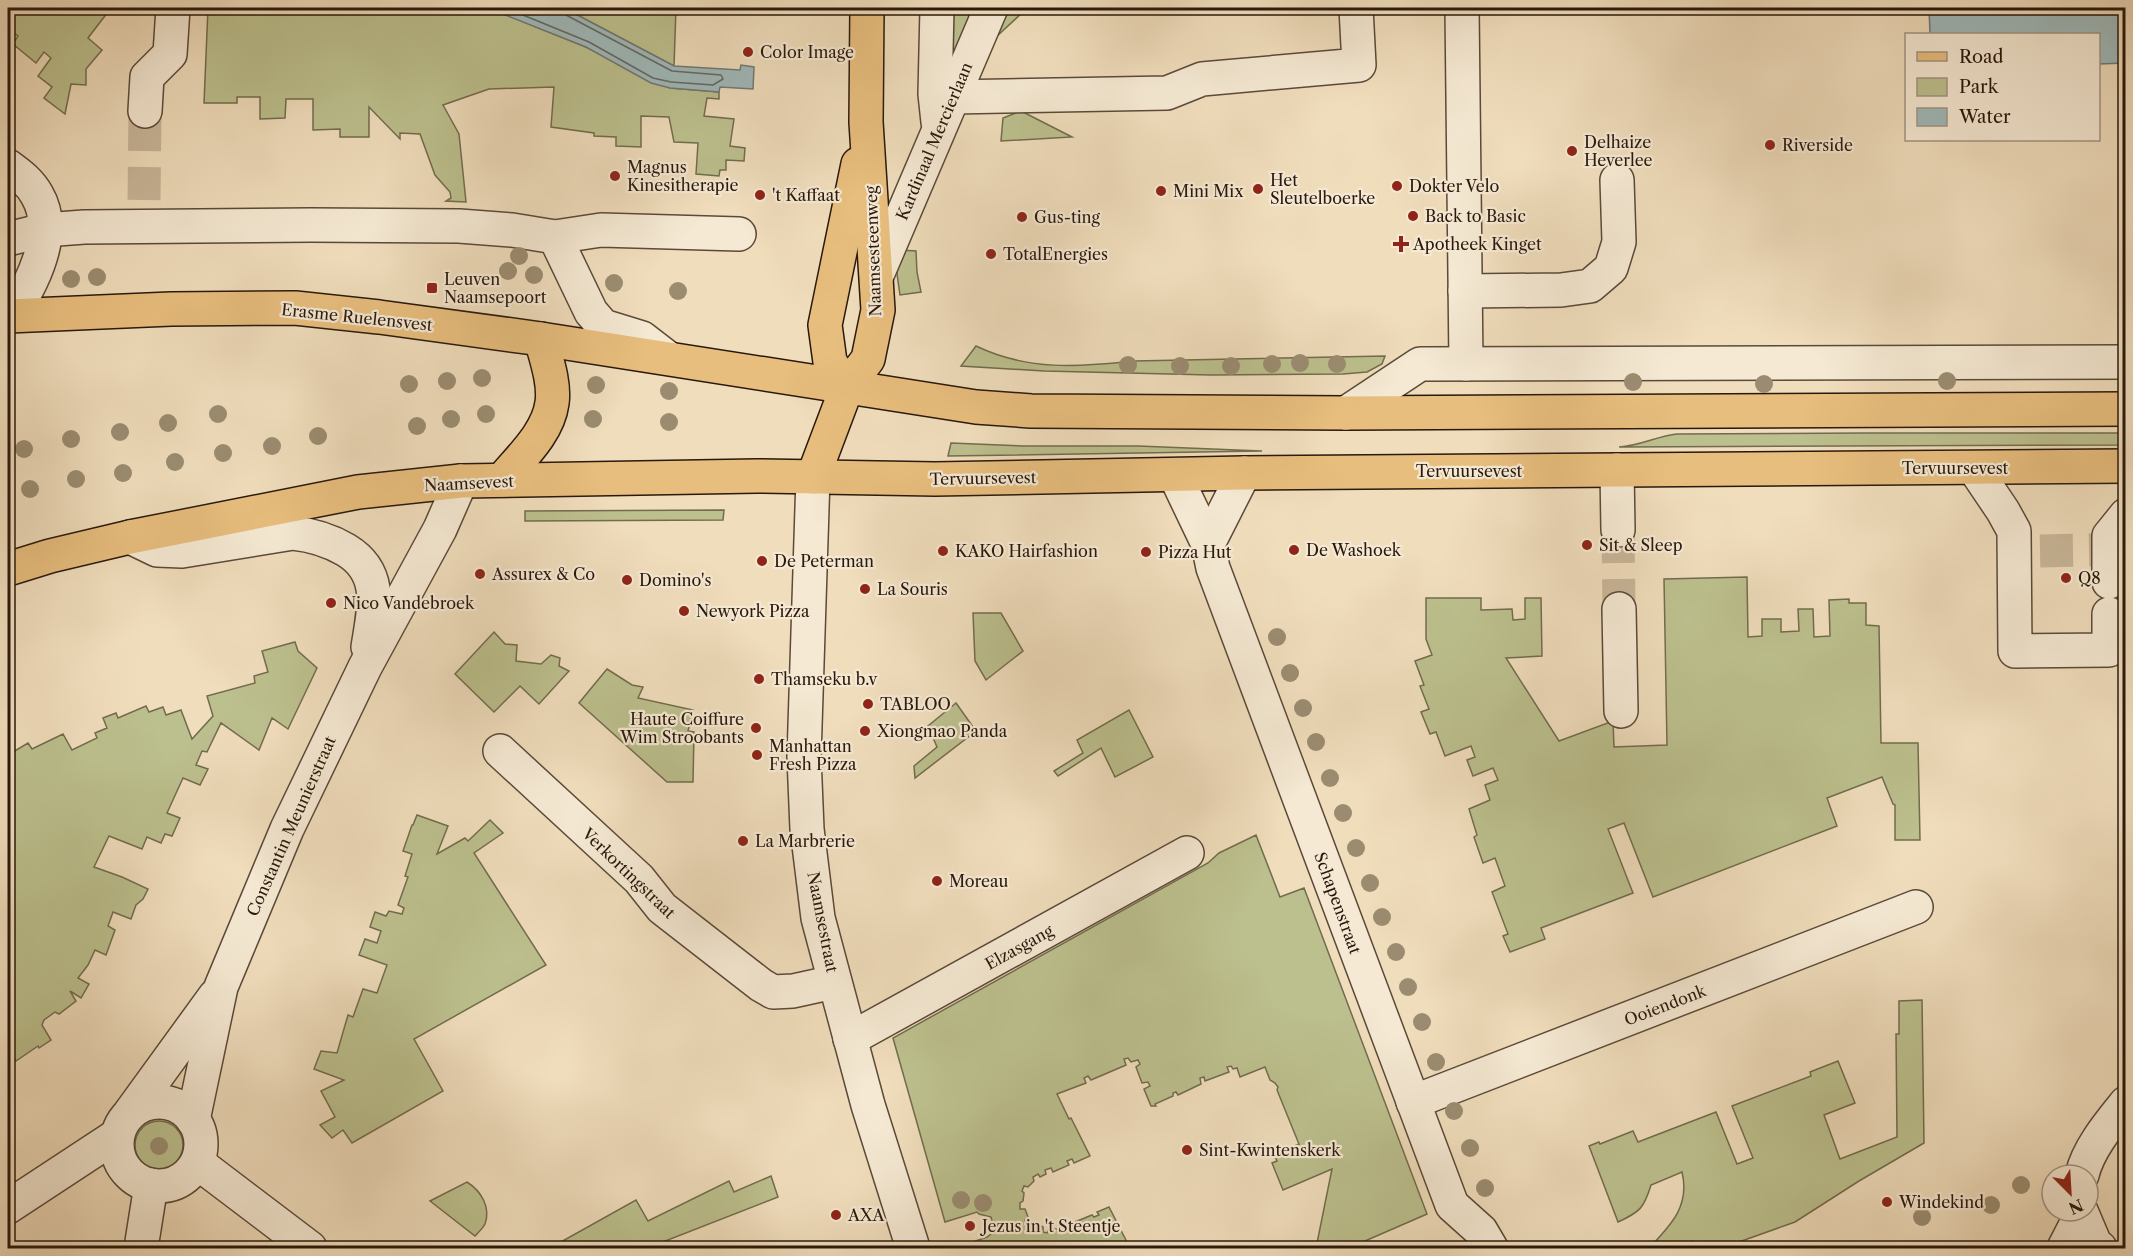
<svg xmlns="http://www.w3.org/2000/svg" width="2133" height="1256" viewBox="0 0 2133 1256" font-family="'Libre Caslon Text',serif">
<rect width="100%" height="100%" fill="#f0ddbc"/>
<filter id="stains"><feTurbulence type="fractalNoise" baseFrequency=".00333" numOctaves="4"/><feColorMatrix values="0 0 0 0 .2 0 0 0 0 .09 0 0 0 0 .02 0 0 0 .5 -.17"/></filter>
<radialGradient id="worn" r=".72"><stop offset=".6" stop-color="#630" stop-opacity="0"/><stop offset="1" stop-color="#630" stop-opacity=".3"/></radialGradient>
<g fill="#bcc08e" stroke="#726c4e" stroke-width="1.5">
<path d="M 8,8 L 111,8 L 88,38 L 102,50 L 86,69 L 86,85 L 71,84 L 65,114 L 44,98 L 52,87 L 38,76 L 51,58 L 44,52 L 36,63 L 13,44 L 18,36 L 8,28 Z"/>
<path d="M 208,8 L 497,8 L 504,14 L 586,47 L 670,88 L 719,92 L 719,99 L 707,98 L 704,116 L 734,119 L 730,146 L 745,148 L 744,161 L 726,160 L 726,170 L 720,170 L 719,176 L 696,174 L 698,143 L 674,142 L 669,117 L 641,116 L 641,147 L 616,146 L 616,137 L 594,136 L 594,133 L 551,127 L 554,87 L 489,89 L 443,105 L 459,134 L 466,202 L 446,201 L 451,198 L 450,192 L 435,175 L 420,134 L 400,133 L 400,139 L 369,107 L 369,137 L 340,137 L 340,129 L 313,130 L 313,99 L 286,99 L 285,118 L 260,119 L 260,97 L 237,97 L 237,103 L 204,103 Z"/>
<path d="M 564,8 L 676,8 L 674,66 Z"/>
<path d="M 950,8 L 977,8 L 951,66 Z"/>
<path d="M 1009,8 L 1025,8 L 1023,12 L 995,38 Z"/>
<path d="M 1021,111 L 1072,137 L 1001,141 L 1003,118 Z"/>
<path d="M 900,250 L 916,251 L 917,272 L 921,292 L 900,295 L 897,274 Z"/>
<path d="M 976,346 C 1028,371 1079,367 1134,361 L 1385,356 L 1382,364 L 1367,372 L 1343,374 L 1211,375 L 1044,371 L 961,366 Z"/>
<path d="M 1865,433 L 2125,433 L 2126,445 L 1619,447 C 1640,446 1657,436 1677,434 Z"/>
<path d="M 951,443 L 1023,446 L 1138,446 L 1262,451 L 948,456 Z"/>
<path d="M 724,510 L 723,520 L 525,521 L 525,511 Z"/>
<path d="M 1747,577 L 1748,637 L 1762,636 L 1762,619 L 1781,619 L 1781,632 L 1799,631 L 1798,609 L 1813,609 L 1814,637 L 1830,636 L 1829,600 L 1849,599 L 1849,603 L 1866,603 L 1866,625 L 1879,626 L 1881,743 L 1918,743 L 1920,840 L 1895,840 L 1895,805 L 1893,804 L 1882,777 L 1827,798 L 1837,826 L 1653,897 L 1624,823 L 1608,829 L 1633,893 L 1541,928 L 1545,939 L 1510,952 L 1503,936 L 1508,934 L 1492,892 L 1505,886 L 1495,858 L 1483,863 L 1474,837 L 1477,835 L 1469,809 L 1490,800 L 1485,785 L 1498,780 L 1493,768 L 1473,776 L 1467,760 L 1475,757 L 1471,746 L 1445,756 L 1436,732 L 1430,734 L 1421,712 L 1429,709 L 1420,686 L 1424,685 L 1415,661 L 1432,655 L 1426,639 L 1426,598 L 1481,598 L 1481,610 L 1512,609 L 1513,620 L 1525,619 L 1525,598 L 1541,598 L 1542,656 L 1506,658 L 1559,741 L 1613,721 L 1614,747 L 1667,745 L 1664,579 Z"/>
<path d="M 973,613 L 1001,613 L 1023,651 L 986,680 L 975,661 Z"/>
<path d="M 494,632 L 505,644 L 517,645 L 516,661 L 541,664 L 551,655 L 560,658 L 559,666 L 569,671 L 539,704 L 520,686 L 494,712 L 455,674 Z"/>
<path d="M 295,642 L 298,651 L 317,668 L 288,729 L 272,718 L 259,750 L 221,723 L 207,752 L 202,751 L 196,765 L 208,769 L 200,785 L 183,778 L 167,813 L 180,818 L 172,836 L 165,834 L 161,843 L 147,837 L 142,849 L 109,836 L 94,867 L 122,877 L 148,889 L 143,899 L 136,905 L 131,919 L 113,912 L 108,926 L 115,930 L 106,955 L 95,950 L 88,965 L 78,978 L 89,984 L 81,998 L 70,991 L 76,1001 L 59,1014 L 55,1012 L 44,1020 L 42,1025 L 51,1040 L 39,1048 L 38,1046 L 16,1061 L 8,1048 L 8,755 L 28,743 L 32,749 L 63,734 L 72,750 L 97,738 L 95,733 L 107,728 L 103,718 L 116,713 L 118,718 L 146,706 L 149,712 L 163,707 L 166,715 L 181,710 L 192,739 L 213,716 L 207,696 L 255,683 L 254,676 L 268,672 L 262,651 Z"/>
<path d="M 607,669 L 632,685 L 643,687 L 638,698 L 693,710 L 688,731 L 694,732 L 693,782 L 667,782 L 579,703 Z"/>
<path d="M 956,703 L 976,731 L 915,778 L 914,766 L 937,747 L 928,726 Z"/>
<path d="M 1129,710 L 1153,757 L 1115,777 L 1101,748 L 1058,776 L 1054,771 L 1083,753 L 1077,740 Z"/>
<path d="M 417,815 L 448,826 L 437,854 L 465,838 L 468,841 L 490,820 L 503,833 L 474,853 L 546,965 L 414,1039 L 443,1091 L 352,1143 L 343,1130 L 332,1138 L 320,1125 L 335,1117 L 321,1091 L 344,1080 L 314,1069 L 321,1051 L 337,1053 L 348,1015 L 353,1017 L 363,989 L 377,993 L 387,965 L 359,955 L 365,939 L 377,943 L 381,931 L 370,927 L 375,912 L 386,916 L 389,911 L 402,914 L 404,908 L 398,905 L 408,877 L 405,876 L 412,854 L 403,851 L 412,825 L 413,825 Z"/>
<path d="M 1256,835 L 1280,897 L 1304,888 L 1427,1214 L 1349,1248 L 1316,1248 L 1332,1169 L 1283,1190 L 1272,1163 L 1277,1161 L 1274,1155 L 1299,1144 L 1277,1090 L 1278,1087 L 1275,1083 L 1270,1080 L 1265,1067 L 1240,1077 L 1237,1068 L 1233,1069 L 1231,1066 L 1227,1067 L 1229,1072 L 1205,1081 L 1204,1077 L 1200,1078 L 1201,1084 L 1178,1095 L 1176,1092 L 1173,1093 L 1173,1096 L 1155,1104 L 1156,1106 L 1151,1106 L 1144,1089 L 1150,1086 L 1148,1082 L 1142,1083 L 1136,1067 L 1140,1064 L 1138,1060 L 1131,1062 L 1128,1058 L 1124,1059 L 1126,1065 L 1091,1080 L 1088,1076 L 1084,1078 L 1086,1083 L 1057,1094 L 1069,1119 L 1071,1118 L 1090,1156 L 1074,1163 L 1072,1159 L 1067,1161 L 1069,1165 L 1053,1172 L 1051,1168 L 1045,1170 L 1046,1174 L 1040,1177 L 1038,1174 L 1033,1177 L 1034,1181 L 1028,1187 L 1024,1186 L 1022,1191 L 1024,1193 L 1023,1201 L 1020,1203 L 1020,1209 L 1025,1209 L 1028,1217 L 1025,1220 L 1030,1225 L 1033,1222 L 1043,1227 L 1043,1232 L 1047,1233 L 1049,1229 L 1059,1229 L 1060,1231 L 1064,1230 L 1063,1227 L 1071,1224 L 1072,1226 L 1076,1224 L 1075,1222 L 1092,1215 L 1094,1217 L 1099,1215 L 1097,1212 L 1109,1207 L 1130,1248 L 956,1248 L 987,1237 L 995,1231 L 991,1217 L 979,1214 L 977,1212 L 945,1222 L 893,1038 L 1208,863 L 1219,853 Z"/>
<path d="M 1922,1000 L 1924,1143 L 1859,1181 L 1795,1222 L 1722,1248 L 1696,1248 L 1693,1241 L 1669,1248 L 1651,1248 L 1651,1246 C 1672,1224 1690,1205 1682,1172 L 1651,1185 C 1644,1208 1640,1212 1618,1222 L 1589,1146 L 1599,1142 L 1600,1144 L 1633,1131 L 1638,1142 L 1716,1112 L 1737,1164 L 1753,1158 L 1732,1106 L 1811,1076 L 1810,1072 L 1838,1061 L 1855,1103 L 1824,1115 L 1840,1159 L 1897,1137 L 1896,1034 L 1899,1034 L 1899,1001 Z"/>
<circle cx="159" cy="1145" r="24"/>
<path d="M 771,1176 L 778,1197 L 660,1243 L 660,1248 L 550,1248 L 636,1200 L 648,1221 L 729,1181 L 734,1192 Z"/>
<path d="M 467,1182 C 481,1191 491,1207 485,1224 C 483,1228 478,1233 475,1236 L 430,1201 Z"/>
</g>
<g fill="#9fb9bb" stroke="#707975" stroke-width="1.5">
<path d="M 497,8 L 564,8 L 674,66 L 740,70 L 741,65 L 754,67 L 753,89 L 720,87 L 719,92 L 670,88 L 651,83 L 586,47 L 503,14 Z"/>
<path d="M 1929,8 L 2125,8 L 2125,63 L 2099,64 L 2098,34 L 1930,34 Z"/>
</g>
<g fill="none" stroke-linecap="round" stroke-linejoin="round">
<path stroke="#646864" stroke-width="1.5" d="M 506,8 L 589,42 L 653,78 L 671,82 L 713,85 L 723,79 L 721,75 L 672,71 L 566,15 L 563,8"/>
<g stroke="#c8b699" stroke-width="33" stroke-dasharray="33 16" stroke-linecap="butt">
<path d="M 144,200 L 145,111"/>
<path d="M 1618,530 L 1619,609"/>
<path d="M 2040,551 L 2092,550"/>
</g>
<g stroke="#5b4939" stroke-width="36">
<g id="minor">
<path d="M 937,8 L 935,94 L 938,122"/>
<path d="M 1462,8 L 1466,364"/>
<path d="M 952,97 L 1167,93 L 1202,79 L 1359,65 L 1356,8"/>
<path d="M 145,111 L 147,77 L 170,54 L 173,8"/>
<path d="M 8,166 C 19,174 30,182 37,195 C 59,232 32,284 11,316"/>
<path d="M 555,237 L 601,230 L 739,234"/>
<path d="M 8,239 L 44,230 L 84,227 L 311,225 L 459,226 L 512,230 L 555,237 L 591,312 L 603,326 L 642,338 L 668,358"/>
<path d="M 877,275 L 991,8"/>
<path d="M 1465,291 L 1561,290 L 1590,286 L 1611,268 L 1619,242 L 1617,180"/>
<path d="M 1346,413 L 1420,364 L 2126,362"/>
<path d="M 1974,468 L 2003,511 L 2014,531 L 2015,651 L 2109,650 L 2109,614"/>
<path d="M 1617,470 L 1618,530"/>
<path d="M 1175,475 L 1208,544 L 1213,568 L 1452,1205 L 1481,1231 L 1491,1248"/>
<path d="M 813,477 L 804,757 L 807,829 L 818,918 L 868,1105 L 913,1248"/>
<path d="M 130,537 L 157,550 L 182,551 L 293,533 C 313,535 329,540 346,550 C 384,573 374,609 368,647"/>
<path d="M 1208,544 L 1244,473"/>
<path d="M 2109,582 L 2109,536 L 2126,515"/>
<path d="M 1619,609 L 1621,711"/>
<path d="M 500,751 L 639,879 L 662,908 L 761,985 L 773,992 L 793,991 L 834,982"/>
<path d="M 850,1039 L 1187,853"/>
<circle cx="159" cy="1144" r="42"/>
<path d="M 1413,1102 L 1916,907"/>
<path d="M 130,1113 L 215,996"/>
<path d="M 193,1120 L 221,987 L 287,829 L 365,667 L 440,529 L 461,481"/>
<path d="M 198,1163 L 310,1248"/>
<path d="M 2082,1175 C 2088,1149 2109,1124 2126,1103"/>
<path d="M 8,1207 L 116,1136"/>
<path d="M 2081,1211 L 2095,1244 L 2100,1248"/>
<path d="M 141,1248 L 151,1185"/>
<path d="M 2064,1248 L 2081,1215"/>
</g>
</g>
<g stroke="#29180d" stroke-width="36">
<g id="major">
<path d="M 8,316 L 171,309 L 295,308 L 379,317 L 541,339 L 976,407 L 1031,411 L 1346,413 L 2126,409"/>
<path d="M 847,387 L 830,362 L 825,325 L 858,164"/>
<path d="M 813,477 L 847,387 L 868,359 L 878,310 L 866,122 L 867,8"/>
<path d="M 502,480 C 521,457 548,433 552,403 C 555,383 546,358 541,339"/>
<path d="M 8,569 L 50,556 L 130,537 L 358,492 L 461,481 L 757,476 L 935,479 L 1244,473 L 2126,466"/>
</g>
</g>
<use href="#minor" stroke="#f5e9d3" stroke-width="33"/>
<use href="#major" stroke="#e8be7e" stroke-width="33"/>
</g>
<g fill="#9b8c71">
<circle cx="519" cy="256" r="9"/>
<circle cx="508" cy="271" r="9"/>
<circle cx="534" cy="275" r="9"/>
<circle cx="97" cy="277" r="9"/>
<circle cx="71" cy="279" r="9"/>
<circle cx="614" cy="283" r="9"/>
<circle cx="678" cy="291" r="9"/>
<circle cx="1300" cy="363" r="9"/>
<circle cx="1272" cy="364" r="9"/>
<circle cx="1337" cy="364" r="9"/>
<circle cx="1128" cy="365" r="9"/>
<circle cx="1180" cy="366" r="9"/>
<circle cx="1231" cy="366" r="9"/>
<circle cx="482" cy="378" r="9"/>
<circle cx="447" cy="381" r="9"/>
<circle cx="1947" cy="381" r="9"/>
<circle cx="1633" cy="382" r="9"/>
<circle cx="409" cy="384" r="9"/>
<circle cx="1764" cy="384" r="9"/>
<circle cx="596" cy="385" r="9"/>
<circle cx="669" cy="391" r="9"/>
<circle cx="218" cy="414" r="9"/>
<circle cx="486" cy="414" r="9"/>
<circle cx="451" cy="419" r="9"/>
<circle cx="593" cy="419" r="9"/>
<circle cx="669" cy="422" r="9"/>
<circle cx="168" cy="423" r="9"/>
<circle cx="417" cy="426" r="9"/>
<circle cx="120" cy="432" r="9"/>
<circle cx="318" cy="436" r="9"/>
<circle cx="71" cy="439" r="9"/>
<circle cx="272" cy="446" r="9"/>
<circle cx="24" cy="449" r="9"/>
<circle cx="223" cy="453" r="9"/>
<circle cx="175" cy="462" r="9"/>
<circle cx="123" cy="473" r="9"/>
<circle cx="76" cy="479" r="9"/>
<circle cx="30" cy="489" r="9"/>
<circle cx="1277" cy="637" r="9"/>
<circle cx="1290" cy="673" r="9"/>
<circle cx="1303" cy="708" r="9"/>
<circle cx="1316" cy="742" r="9"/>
<circle cx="1330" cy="778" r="9"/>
<circle cx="1343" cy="813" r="9"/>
<circle cx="1356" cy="848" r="9"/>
<circle cx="1370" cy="883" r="9"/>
<circle cx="1382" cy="917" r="9"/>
<circle cx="1396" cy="952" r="9"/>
<circle cx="1408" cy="987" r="9"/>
<circle cx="1422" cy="1022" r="9"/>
<circle cx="1436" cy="1062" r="9"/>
<circle cx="1454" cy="1111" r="9"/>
<circle cx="159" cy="1146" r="9"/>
<circle cx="1470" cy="1148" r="9"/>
<circle cx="2021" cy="1185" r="9"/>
<circle cx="1485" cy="1188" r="9"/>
<circle cx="961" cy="1200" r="9"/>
<circle cx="983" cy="1203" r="9"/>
<circle cx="1991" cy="1205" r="9"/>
<circle cx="1922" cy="1217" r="9"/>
</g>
<g fill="#8f2418" stroke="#f5e9d3" stroke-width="2">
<circle cx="748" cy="52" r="6"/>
<circle cx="1770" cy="145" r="6"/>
<circle cx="1572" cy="151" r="6"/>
<circle cx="615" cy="176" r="6"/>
<circle cx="1397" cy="186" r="6"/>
<circle cx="1258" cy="189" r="6"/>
<circle cx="1161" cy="191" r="6"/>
<circle cx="760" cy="195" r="6"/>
<circle cx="1413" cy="216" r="6"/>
<circle cx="1022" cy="217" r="6"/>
<path d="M1398 235h6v6h6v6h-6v6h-6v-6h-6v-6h6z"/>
<circle cx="991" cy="254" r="6"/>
<rect x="426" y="282" width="12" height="12" rx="3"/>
<circle cx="1587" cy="545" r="6"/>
<circle cx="1294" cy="550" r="6"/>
<circle cx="943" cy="551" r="6"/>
<circle cx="1146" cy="552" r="6"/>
<circle cx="762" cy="561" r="6"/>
<circle cx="480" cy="574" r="6"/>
<circle cx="2066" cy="578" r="6"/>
<circle cx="627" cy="580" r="6"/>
<circle cx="865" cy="589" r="6"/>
<circle cx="331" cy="603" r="6"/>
<circle cx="684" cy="611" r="6"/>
<circle cx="759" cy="679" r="6"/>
<circle cx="868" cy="704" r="6"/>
<circle cx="756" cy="728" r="6"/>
<circle cx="865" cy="731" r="6"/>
<circle cx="757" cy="755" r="6"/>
<circle cx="743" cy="841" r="6"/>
<circle cx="937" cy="881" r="6"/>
<circle cx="1187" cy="1150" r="6"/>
<circle cx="1887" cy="1202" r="6"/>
<circle cx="836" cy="1215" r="6"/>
<circle cx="970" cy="1226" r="6"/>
</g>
<g text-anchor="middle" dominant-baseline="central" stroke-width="4.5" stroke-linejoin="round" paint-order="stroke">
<g font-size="16" fill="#29180d" stroke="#f5e9d3" text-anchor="start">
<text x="760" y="52">Color Image</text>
<text x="1584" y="142">Delhaize<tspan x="1584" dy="18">Heverlee</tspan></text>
<text x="1782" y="145">Riverside</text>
<text x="627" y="167">Magnus<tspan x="627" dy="18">Kinesitherapie</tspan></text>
<text x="1270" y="180">Het<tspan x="1270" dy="18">Sleutelboerke</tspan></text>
<text x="1409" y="186">Dokter Velo</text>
<text x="1173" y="191">Mini Mix</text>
<text x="772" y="195">'t Kaffaat</text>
<text x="1425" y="216">Back to Basic</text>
<text x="1034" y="217">Gus-ting</text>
<text x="1413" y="244">Apotheek Kinget</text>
<text x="1003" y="254">TotalEnergies</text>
<text x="444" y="279">Leuven<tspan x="444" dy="18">Naamsepoort</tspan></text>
<text x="1599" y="545">Sit &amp; Sleep</text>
<text x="1306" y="550">De Washoek</text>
<text x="955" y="551">KAKO Hairfashion</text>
<text x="1158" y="552">Pizza Hut</text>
<text x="774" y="561">De Peterman</text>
<text x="492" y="574">Assurex &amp; Co</text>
<text x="2078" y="578">Q8</text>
<text x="639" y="580">Domino's</text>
<text x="877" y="589">La Souris</text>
<text x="343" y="603">Nico Vandebroek</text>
<text x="696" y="611">Newyork Pizza</text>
<text x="771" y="679">Thamseku b.v</text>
<text x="880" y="704">TABLOO</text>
<text x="744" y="719" text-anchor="end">Haute Coiffure<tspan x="744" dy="18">Wim Stroobants</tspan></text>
<text x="877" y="731">Xiongmao Panda</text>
<text x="769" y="746">Manhattan<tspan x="769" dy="18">Fresh Pizza</tspan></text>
<text x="755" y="841">La Marbrerie</text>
<text x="949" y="881">Moreau</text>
<text x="1199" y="1150">Sint-Kwintenskerk</text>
<text x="1899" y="1202">Windekind</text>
<text x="848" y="1215">AXA</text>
<text x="982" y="1226">Jezus in 't Steentje</text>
</g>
<g font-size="16" fill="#29180d" stroke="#f5e9d3">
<text transform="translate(934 141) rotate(-67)">Kardinaal Mercierlaan</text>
<text transform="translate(873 251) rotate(-92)">Naamsesteenweg</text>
<text transform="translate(357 317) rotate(6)">Erasme Ruelensvest</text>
<text x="1955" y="468">Tervuursevest</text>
<text x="1469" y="471">Tervuursevest</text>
<text transform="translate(983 478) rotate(-1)">Tervuursevest</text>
<text transform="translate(469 483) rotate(-3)">Naamsevest</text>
<text transform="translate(291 826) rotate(-66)">Constantin Meunierstraat</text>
<text transform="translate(629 873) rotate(44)">Verkortingstraat</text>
<text transform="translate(1338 903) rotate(70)">Schapenstraat</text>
<text transform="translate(823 922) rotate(79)">Naamsestraat</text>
<text transform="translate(1019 947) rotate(-29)">Elzasgang</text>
<text transform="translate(1665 1005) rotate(-21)">Ooiendonk</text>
</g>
</g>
<rect width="2133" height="1256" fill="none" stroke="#f0ddbc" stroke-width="30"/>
<rect x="9" y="9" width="2115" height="1238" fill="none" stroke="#29180d" stroke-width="3"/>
<rect x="15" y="15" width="2103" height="1226" fill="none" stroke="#29180d" stroke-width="1.5"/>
<rect x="1905" y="33" width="195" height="108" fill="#f5e9d3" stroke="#a39584" stroke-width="1.5"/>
<rect x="1917" y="52" width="30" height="9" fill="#e8be7e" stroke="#a39584" stroke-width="1.5"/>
<text x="1959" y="63" font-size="18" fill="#29180d">Road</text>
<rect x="1917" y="78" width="30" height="18" fill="#bcc08e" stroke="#a39584" stroke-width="1.5"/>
<text x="1959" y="93" font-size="18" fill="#29180d">Park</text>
<rect x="1917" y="108" width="30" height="18" fill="#9fb9bb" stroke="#a39584" stroke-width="1.5"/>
<text x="1959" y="123" font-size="18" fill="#29180d">Water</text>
<g transform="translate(2070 1193) rotate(156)"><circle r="28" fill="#f5e9d3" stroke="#a39584" stroke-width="1.5"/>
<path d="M0-4.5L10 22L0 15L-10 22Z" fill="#8f2418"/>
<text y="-9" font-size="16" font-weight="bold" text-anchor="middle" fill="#29180d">N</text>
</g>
<rect width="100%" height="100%" filter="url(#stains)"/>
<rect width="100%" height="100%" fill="url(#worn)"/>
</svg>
